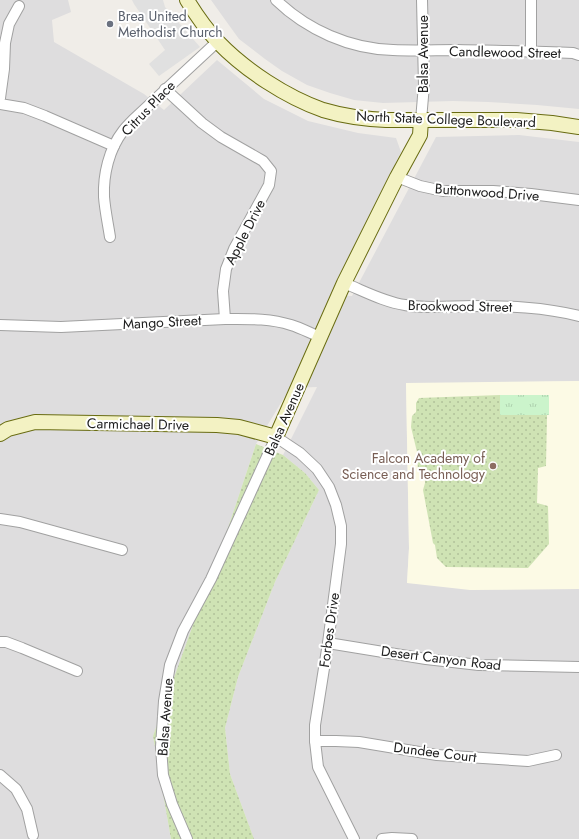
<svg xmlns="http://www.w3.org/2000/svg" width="579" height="839" viewBox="0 0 579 839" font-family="Jost,sans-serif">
<defs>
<pattern id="grass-dots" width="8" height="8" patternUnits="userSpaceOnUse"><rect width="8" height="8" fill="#cfe3b4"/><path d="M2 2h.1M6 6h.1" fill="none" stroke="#b1c29a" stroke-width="1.8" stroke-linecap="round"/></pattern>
<pattern id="park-tufts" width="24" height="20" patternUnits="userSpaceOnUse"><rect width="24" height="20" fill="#cbf4cb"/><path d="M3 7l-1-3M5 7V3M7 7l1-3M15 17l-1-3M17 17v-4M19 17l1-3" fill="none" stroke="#aed1ae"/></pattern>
</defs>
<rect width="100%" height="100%" fill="#f0ede8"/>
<g fill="#deddde">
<path d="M 0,0 L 68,0 L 71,12 L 52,20 L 54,42 L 144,94 L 164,110 L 217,60 L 264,99 L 308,121 L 358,133 L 396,138 L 401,152 L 334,295 L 352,296 L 436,137 L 519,135 L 579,142 L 579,381 L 406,384 L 409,548 L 407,583 L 579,588 L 579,839 L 254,839 L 230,774 L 225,728 L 238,677 L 275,582 L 319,490 L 305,473 L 283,455 L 317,387 L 290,388 L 256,444 L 230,522 L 153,736 L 171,839 L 0,839 Z"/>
<path d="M 211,0 L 579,0 L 579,109 L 537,105 L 488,102 L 453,101 L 383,103 L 354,100 L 330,93 L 307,85 L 282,71 L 265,59 L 239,39 L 226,21 Z"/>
</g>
<path fill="#fcfae5" d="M 579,381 L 579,589 L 470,590 L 407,583 L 409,548 L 406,383 Z"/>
<g fill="url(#grass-dots)">
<path d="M 500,395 L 500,415 L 547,415 L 546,466 L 538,468 L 537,503 L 548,506 L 549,544 L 528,568 L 446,567 L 437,558 L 435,545 L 433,543 L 423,490 L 425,483 L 425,477 L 418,471 L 417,452 L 411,427 L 412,416 L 416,412 L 416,403 L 419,398 Z"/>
<path d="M 256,444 L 283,455 L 305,473 L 319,490 L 275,582 L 238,677 L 225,728 L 230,774 L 254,839 L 171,839 L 153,736 L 230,522 Z"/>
</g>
<rect fill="url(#park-tufts)" x="500" y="395" width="49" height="20"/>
<path fill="#e0e0e0" d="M 132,0 L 163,0 L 165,7 L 200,47 L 159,76 L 149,64 L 165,50 L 134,4 Z"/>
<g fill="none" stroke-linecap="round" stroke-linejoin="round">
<g stroke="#a1a1a1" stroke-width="12">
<g id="street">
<path d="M 276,0 C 307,30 350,49 393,50 C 415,51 436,50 457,50 C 496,51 534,51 573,53 L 579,55"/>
<path d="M 531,0 L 531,51"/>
<path d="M 165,89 L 202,123 L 221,137 L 263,161 L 271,171 L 269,185 L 234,249 L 226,269 L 223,291 L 225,319"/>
<path d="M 0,98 L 4,69 L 5,43 L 9,24 L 19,6"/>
<path d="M 0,104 L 24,108 L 45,116 L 114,146"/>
<path d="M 421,120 L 424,85 L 422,0"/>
<path d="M 397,177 L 420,186 L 443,191 L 493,191 L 531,194 L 579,200"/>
<path d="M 110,237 C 108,224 105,210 104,197 C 103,175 109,149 123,131 C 126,127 130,123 133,120 L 217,42"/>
<path d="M 344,283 C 364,291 384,302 405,305 C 426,309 451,306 472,306 C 508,306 544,307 579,316"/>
<path d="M 0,325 L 61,327 L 225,319 C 247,319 269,318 291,325 C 301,328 310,333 320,337"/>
<path d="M 0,519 L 20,522 L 122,550"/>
<path d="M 0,642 L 6,642 L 22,648 L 77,671"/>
<path d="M 328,643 L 426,659 L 479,665 L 579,667"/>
<path d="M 315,741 L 336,741 L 359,742 L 437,755 L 528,761 L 556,755"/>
<path d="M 0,775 L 16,789 L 27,809 L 33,835"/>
<path d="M 187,839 L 172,804 L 163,775 L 161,747 L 164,701 L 170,665 L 183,631 L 211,579 L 276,437 L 300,453 L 317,469 L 329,487 L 336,505 L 341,526 L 341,544 L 328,643 L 315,725 L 315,741 L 318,767 L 354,839"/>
<path d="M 382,839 L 392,838 L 412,839"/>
</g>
</g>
<g stroke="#696c12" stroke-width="16">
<g id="secondary">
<path d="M 187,0 C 196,15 206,29 218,42 C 245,70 286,97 323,110 C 343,116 365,119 386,120 L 516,120 L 552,123 L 579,127"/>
<path d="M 0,434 L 8,429 L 35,422 L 217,425 L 239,427 L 276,437 L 344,283 L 397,177 L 420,135 L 421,120"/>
</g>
</g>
<use href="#street" stroke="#fff" stroke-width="10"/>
<use href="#secondary" stroke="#f3f2c3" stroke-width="14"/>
</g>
<circle fill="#6b7280" stroke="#fff" stroke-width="1.5" cx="110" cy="24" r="4"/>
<circle fill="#8d6e63" stroke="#fff" stroke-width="1.5" cx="493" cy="466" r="4"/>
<g text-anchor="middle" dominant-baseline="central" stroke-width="4" stroke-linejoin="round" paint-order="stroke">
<g font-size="14" fill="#5b616d" stroke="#fff" text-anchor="start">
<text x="118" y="16">Brea United<tspan x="118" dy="16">Methodist Church</tspan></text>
</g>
<g font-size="14" fill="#202020" stroke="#fff">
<text transform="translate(505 52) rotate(1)">Candlewood Street</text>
<text transform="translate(423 54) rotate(-90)">Balsa Avenue</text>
<text transform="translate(148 108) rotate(-46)">Citrus Place</text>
<text transform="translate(446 119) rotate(2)">North State College Boulevard</text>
<text transform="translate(487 192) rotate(4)">Buttonwood Drive</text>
<text transform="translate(245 232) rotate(-63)">Apple Drive</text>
<text transform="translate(460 306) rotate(1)">Brookwood Street</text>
<text transform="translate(162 322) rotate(-3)">Mango Street</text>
<text transform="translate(284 419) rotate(-66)">Balsa Avenue</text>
<text transform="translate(138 424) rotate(1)">Carmichael Drive</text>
<text transform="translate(329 630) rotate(-82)">Forbes Drive</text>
<text transform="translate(441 658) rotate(7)">Desert Canyon Road</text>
<text transform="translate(165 717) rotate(-86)">Balsa Avenue</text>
<text transform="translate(435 752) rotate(7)">Dundee Court</text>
</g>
<g font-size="14" fill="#785e54" stroke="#fff" text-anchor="end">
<text x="485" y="458">Falcon Academy of<tspan x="485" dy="16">Science and Technology</tspan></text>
</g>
</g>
</svg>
